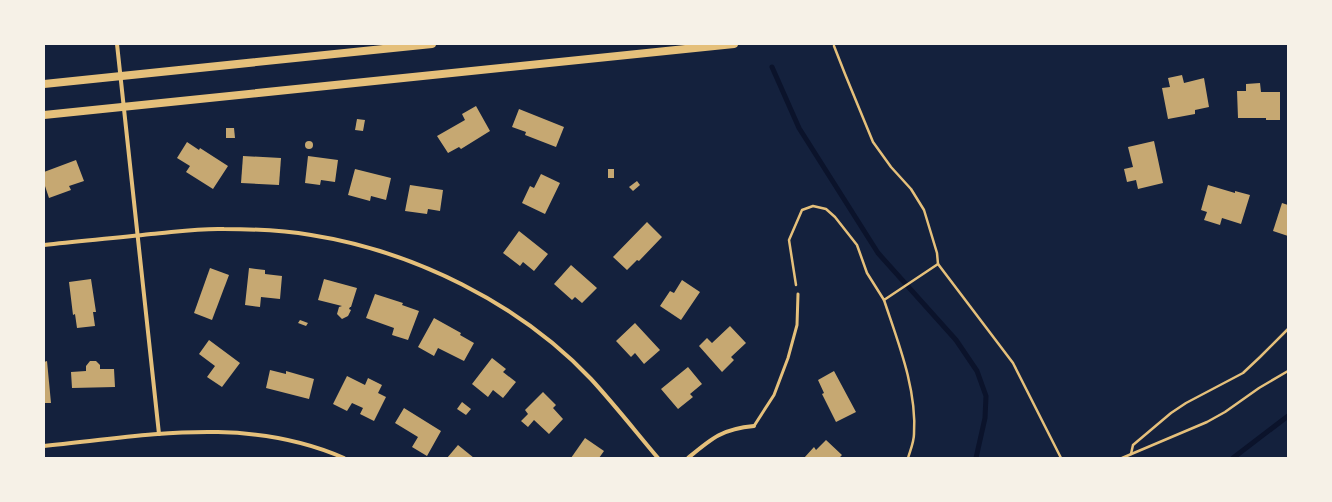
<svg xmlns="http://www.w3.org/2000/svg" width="1332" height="502" viewBox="0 0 1332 502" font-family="'Asap Condensed',sans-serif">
<rect width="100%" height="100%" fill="#14213d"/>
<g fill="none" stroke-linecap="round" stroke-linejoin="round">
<g stroke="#0b132b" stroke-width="5">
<path d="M 772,67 L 799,128 L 878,253 L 956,340 L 977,371 L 986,396 L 985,418 L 976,458"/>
<path d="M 1233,458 L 1288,416"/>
</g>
</g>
<g fill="#c6a872">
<path d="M 1182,75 L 1184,83 L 1204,78 L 1209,107 L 1195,110 L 1195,114 L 1168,119 L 1162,88 L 1170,87 L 1168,78 Z"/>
<path d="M 1260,83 L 1261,92 L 1280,92 L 1280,120 L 1266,120 L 1266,118 L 1238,118 L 1237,91 L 1246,91 L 1246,84 Z"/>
<path d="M 476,106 L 490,131 L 461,149 L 459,147 L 448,153 L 437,136 L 465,120 L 462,114 Z"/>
<path d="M 519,109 L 564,127 L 556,147 L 525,135 L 526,132 L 512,127 Z"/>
<path d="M 357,119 L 365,120 L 363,131 L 355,130 Z"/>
<path d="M 226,128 L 234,128 L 235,138 L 226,138 Z"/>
<circle cx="309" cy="145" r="4"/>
<path d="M 1154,141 L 1163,183 L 1138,189 L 1136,180 L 1127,182 L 1124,169 L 1133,167 L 1128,147 Z"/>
<path d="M 187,142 L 199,150 L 200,148 L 228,166 L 213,189 L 186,172 L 190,166 L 177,158 Z"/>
<path d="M 243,156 L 281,158 L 279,185 L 241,183 Z"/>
<path d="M 308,156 L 338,160 L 335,182 L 321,180 L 320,185 L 305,183 Z"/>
<path d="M 76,160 L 84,181 L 69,186 L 71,190 L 49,198 L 44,183 L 44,172 Z"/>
<path d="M 355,169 L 391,178 L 386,200 L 371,196 L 370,201 L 348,195 Z"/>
<rect x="608" y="169" width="6" height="9"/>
<path d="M 541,174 L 560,183 L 545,214 L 522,203 L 530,186 L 534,188 Z"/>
<path d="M 637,181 L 640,185 L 633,191 L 629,187 Z"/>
<path d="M 410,185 L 443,190 L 440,211 L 428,209 L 427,214 L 405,211 Z"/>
<path d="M 1208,185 L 1235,193 L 1235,191 L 1250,195 L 1241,224 L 1222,218 L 1220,225 L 1204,220 L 1207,212 L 1201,210 Z"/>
<path d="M 1282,203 L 1288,205 L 1288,236 L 1273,231 Z"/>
<path d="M 647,222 L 662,237 L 639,261 L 637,260 L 627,270 L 613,257 Z"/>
<path d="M 519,231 L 548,254 L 534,271 L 523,262 L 520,266 L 503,253 Z"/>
<path d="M 571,265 L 597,288 L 582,303 L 575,297 L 572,300 L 554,284 Z"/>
<path d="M 210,268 L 229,275 L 212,320 L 194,313 Z"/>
<path d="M 249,268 L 265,270 L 265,274 L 282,276 L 280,299 L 261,297 L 260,307 L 245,305 Z"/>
<path d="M 91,279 L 96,312 L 93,312 L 95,326 L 77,328 L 75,314 L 73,315 L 69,282 Z"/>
<path d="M 324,279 L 357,288 L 351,307 L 350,307 L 349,309 L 351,310 L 348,316 L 342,319 L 337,314 L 339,307 L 342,306 L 318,300 Z"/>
<path d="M 682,280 L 700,292 L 681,320 L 660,306 L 670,291 L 674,293 Z"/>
<path d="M 375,294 L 403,303 L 402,305 L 419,311 L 408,340 L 392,335 L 394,328 L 366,318 Z"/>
<path d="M 434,318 L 461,333 L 460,335 L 474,343 L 464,361 L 438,348 L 434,356 L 418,347 Z"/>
<path d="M 300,320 L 308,323 L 306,326 L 298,323 Z"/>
<path d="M 635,323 L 660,350 L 644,364 L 635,353 L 631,357 L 616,341 Z"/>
<path d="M 730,326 L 746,343 L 731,357 L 734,360 L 722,372 L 699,346 L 707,338 L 712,343 Z"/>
<path d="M 209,340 L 240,363 L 222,387 L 207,377 L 215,366 L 199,354 Z"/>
<path d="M 492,358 L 506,369 L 503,372 L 516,382 L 503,398 L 493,390 L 488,397 L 472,384 Z"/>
<path d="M 47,361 L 51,403 L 44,403 L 44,362 Z"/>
<path d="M 90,361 L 96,361 L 100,365 L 100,369 L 114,369 L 115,387 L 72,388 L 71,372 L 86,371 L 86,366 Z"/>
<path d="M 688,367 L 702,384 L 690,394 L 693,397 L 678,409 L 661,389 Z"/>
<path d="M 270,370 L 286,374 L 286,371 L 314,379 L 309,399 L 266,388 Z"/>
<path d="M 834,371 L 856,412 L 836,422 L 822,394 L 824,393 L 818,380 Z"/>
<path d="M 347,376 L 365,385 L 368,378 L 382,385 L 378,393 L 386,397 L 374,421 L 360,414 L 363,408 L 352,403 L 347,411 L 333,404 Z"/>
<path d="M 543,392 L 556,405 L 553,408 L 563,419 L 549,434 L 534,420 L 528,427 L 521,421 L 528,414 L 525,410 Z"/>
<path d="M 462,402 L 471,409 L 466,415 L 457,409 Z"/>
<path d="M 404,408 L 441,431 L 427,456 L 412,447 L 418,437 L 395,423 Z"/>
<path d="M 585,438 L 604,451 L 599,458 L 571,458 Z"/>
<path d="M 826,440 L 842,455 L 839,458 L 804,458 L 814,447 L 816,450 Z"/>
<path d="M 458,445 L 474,458 L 447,458 Z"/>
</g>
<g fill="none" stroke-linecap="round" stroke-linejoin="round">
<g stroke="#e5c07b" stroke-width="2.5">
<path d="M 834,46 L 845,74 L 873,142 L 891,167 L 911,189 L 924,210 L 937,253 L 938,264 L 1013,363 L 1061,458"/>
<path d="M 796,285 L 789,240 L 802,210 L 813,206 L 826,209 L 835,217 L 857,245 L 867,273 L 884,300 L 938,264"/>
<path d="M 884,300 C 898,342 917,389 914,434 C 914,442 910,451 908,458"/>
<path d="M 1131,454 L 1133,445 L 1171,413 L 1186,403 L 1243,373 L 1260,357 L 1288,329"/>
<path d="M 1122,458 L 1207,422 L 1225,412 L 1259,388 L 1288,371"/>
</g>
<path stroke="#e5c07b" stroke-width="3" d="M 754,426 L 774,395 L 788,358 L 797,325 L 798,294"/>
<g stroke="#e5c07b" stroke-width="4">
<path d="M 117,44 L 159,434"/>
<path d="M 44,245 C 80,241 116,238 151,234 C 175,232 200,228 224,229 C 253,229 282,230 311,235 C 413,251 519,303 591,379 C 614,404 636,432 658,458"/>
<path d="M 44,446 C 146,436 246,415 344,458"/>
<path d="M 688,458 C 712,438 722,429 754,426"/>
</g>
<g stroke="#e5c07b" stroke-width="8">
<path d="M 44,84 L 432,44"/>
<path d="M 44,115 L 734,44"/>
</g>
</g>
<rect width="1332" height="502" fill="none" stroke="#f6f1e7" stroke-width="90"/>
</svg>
